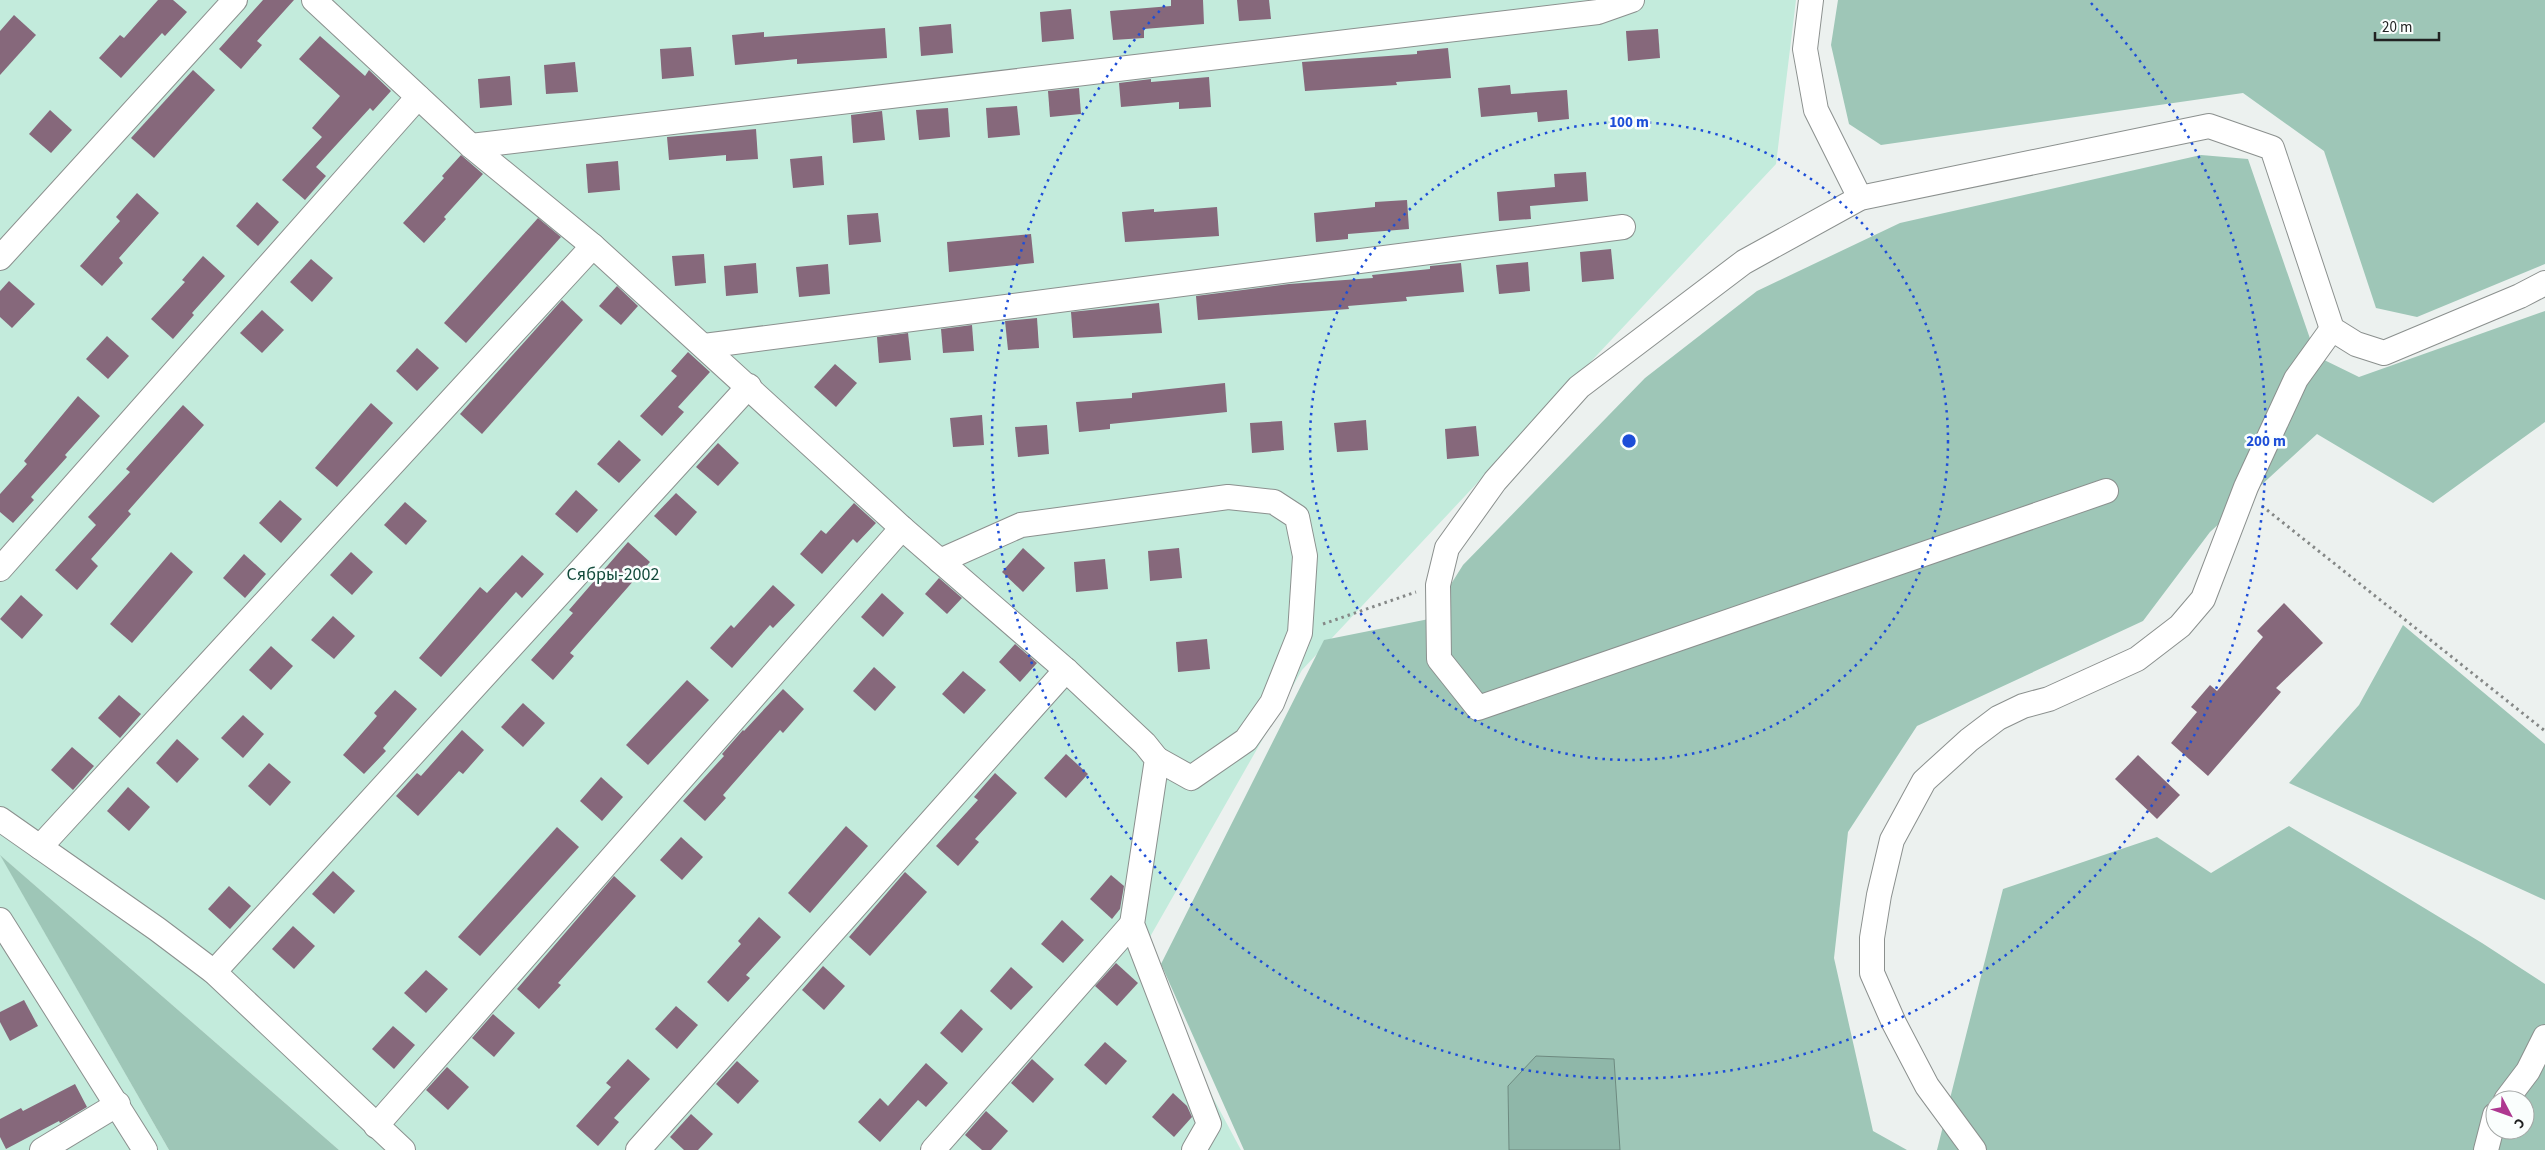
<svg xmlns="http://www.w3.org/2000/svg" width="2545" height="1150" viewBox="0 0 2545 1150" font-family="'Source Sans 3',sans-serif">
<rect width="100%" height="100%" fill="#ecf1ef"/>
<path fill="#c3ebdc" d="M 0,0 L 1796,0 L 1776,164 L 1302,670 L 1138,958 L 1241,1150 L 339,1150 L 1,856 L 169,1150 L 0,1150 Z"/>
<g fill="#9ec6b7" fill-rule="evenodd">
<path d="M 1838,0 L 2545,0 L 2545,264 L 2417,317 L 2376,308 L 2324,151 L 2243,93 L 1881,145 L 1849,124 L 1831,45 Z"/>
<path d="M 2201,155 L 2248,159 L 2316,356 L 2359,377 L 2545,311 L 2545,422 L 2433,503 L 2317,434 L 2210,532 L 2143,621 L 1917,726 L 1848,832 L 1834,958 L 1873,1131 L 1907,1150 L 1244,1150 L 1161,964 L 1324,640 L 1429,619 L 1463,565 L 1645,378 L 1757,291 L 1900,223 Z"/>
<path d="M 2403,625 L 2545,744 L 2545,900 L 2289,783 L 2359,705 Z"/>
<path d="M 2289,826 L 2482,943 L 2545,984 L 2545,1150 L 1937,1150 L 2003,889 L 2157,837 L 2211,873 ZM 2495,1100 L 2525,1100 L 2525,1130 L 2495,1130 Z"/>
<path d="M 0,855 L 339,1150 L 169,1150 Z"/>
</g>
<path fill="#8fb7a9" stroke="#6e8a80" d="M 1536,1056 L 1614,1059 L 1620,1150 L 1509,1150 L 1508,1086 Z"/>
<g fill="#86687b">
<path d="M 158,0 L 173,0 L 187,12 L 165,36 L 162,33 L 121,78 L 99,58 L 120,35 L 124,38 Z"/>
<path d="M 263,0 L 294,0 L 257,41 L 262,45 L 241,69 L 219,49 Z"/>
<path d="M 1171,0 L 1203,0 L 1204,24 L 1144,29 L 1144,38 L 1113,40 L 1110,11 L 1171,6 Z"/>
<path d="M 1237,0 L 1269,0 L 1271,19 L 1239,21 Z"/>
<path d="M 1071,9 L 1074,39 L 1042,42 L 1040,12 Z"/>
<path d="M 14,15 L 36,35 L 0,75 L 0,31 Z"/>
<path d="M 951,24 L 953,53 L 921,56 L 919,27 Z"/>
<path d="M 885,28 L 887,58 L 797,64 L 797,59 L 735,65 L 732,35 L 764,32 L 764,37 Z"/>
<path d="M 1658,29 L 1660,58 L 1628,61 L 1626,31 Z"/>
<path d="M 320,36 L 365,76 L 369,70 L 391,91 L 373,111 L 370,108 L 316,167 L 326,176 L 305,200 L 282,180 L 322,137 L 312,128 L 340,96 L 299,59 Z"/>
<path d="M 691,47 L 694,76 L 662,79 L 660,49 Z"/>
<path d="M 1448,48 L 1451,78 L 1396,82 L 1397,85 L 1305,91 L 1302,62 L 1417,54 L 1417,51 Z"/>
<path d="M 575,62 L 578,92 L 546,94 L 544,65 Z"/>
<path d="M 193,70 L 215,90 L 154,158 L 131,138 Z"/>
<path d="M 510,76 L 512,105 L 480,108 L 478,79 Z"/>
<path d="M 1209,77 L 1211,107 L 1179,109 L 1179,102 L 1121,107 L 1119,83 L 1151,79 L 1151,82 Z"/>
<path d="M 1510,85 L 1511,94 L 1567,90 L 1569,119 L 1538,122 L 1537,112 L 1481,117 L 1478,88 Z"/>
<path d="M 1079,88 L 1081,114 L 1050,117 L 1048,91 Z"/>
<path d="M 1017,106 L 1020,135 L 988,138 L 986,108 Z"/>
<path d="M 948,108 L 950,137 L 919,140 L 916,110 Z"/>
<path d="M 50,110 L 72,130 L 51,153 L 29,134 Z"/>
<path d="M 882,111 L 885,140 L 853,143 L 851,115 Z"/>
<path d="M 756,129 L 758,159 L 726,161 L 726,155 L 669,160 L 667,137 Z"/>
<path d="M 461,155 L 483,174 L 444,217 L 446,219 L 424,243 L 403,223 L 444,178 L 442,176 Z"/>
<path d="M 822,156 L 824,185 L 793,188 L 790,159 Z"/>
<path d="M 618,161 L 620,190 L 588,193 L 586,164 Z"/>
<path d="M 1586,172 L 1588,201 L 1530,206 L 1531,219 L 1499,221 L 1497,192 L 1555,187 L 1554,174 Z"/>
<path d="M 137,193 L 159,213 L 119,258 L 123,263 L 102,286 L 80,266 L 120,221 L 116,217 Z"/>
<path d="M 1407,200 L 1409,229 L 1348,234 L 1348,239 L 1316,242 L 1314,213 L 1375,207 L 1375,202 Z"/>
<path d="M 257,202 L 279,222 L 258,246 L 236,226 Z"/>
<path d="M 1217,207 L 1219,236 L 1125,242 L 1122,212 L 1154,209 L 1154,212 Z"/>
<path d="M 878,213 L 881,242 L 849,245 L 847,215 Z"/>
<path d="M 538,218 L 561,237 L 466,343 L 444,323 Z"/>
<path d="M 1031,234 L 1034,263 L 949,272 L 947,242 Z"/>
<path d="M 1611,249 L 1614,279 L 1582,282 L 1580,252 Z"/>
<path d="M 704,254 L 706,283 L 675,286 L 672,256 Z"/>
<path d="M 203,256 L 225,276 L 192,313 L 194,315 L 173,339 L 151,319 L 185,282 L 182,280 Z"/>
<path d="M 311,259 L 333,278 L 312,302 L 290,282 Z"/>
<path d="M 1528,262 L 1530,291 L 1499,294 L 1496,265 Z"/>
<path d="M 756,263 L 758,293 L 726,296 L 724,266 Z"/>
<path d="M 1461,263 L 1464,292 L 1406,297 L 1407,301 L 1348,306 L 1349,309 L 1198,320 L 1196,296 L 1289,284 L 1373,278 L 1372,275 L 1430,269 L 1430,266 Z"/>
<path d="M 828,264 L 830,294 L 799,297 L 796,267 Z"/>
<path d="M 9,281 L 35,304 L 12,328 L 0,317 L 0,291 Z"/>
<path d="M 617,286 L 638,306 L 621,325 L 599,306 Z"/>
<path d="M 562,300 L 583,320 L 482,434 L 460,414 Z"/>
<path d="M 1159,303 L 1162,333 L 1073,338 L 1071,312 Z"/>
<path d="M 262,310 L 284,330 L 262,353 L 240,333 Z"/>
<path d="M 1037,318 L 1039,348 L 1008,350 L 1005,321 Z"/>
<path d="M 972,325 L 974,351 L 943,353 L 941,329 Z"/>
<path d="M 908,333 L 911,360 L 879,363 L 877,337 Z"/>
<path d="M 107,336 L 129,356 L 108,379 L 86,359 Z"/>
<path d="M 417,348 L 439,368 L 417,391 L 396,371 Z"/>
<path d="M 688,352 L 710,372 L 678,407 L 684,412 L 662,436 L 640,416 L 677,376 L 671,371 Z"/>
<path d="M 835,364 L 857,383 L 836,407 L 814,387 Z"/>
<path d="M 1225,383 L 1227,412 L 1110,424 L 1110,429 L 1079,432 L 1076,402 L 1132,398 L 1132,393 Z"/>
<path d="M 78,396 L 100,416 L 65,455 L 67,457 L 31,497 L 34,500 L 13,523 L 0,512 L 0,494 L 27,464 L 24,461 Z"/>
<path d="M 371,403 L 393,423 L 337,487 L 315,468 Z"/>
<path d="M 183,405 L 204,425 L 128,511 L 131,514 L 91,559 L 98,566 L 77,590 L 55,570 L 96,525 L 88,517 L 130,472 L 126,469 Z"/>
<path d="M 982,415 L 984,445 L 953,447 L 950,418 Z"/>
<path d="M 1366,420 L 1368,450 L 1337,452 L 1334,423 Z"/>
<path d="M 1282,421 L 1284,450 L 1252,453 L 1250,423 Z"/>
<path d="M 1047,425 L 1049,454 L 1018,457 L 1015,427 Z"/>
<path d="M 1476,426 L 1479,456 L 1447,459 L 1445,429 Z"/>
<path d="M 619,440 L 641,460 L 619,483 L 597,464 Z"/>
<path d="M 718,443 L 739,463 L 718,486 L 696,467 Z"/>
<path d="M 576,490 L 598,510 L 577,533 L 555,514 Z"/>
<path d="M 676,493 L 697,512 L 676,536 L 654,516 Z"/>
<path d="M 280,500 L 302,519 L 281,543 L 259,523 Z"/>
<path d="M 405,502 L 427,521 L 406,545 L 384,525 Z"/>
<path d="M 854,503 L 876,523 L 857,543 L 853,539 L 822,574 L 800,554 L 821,530 L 826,534 Z"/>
<path d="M 628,542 L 650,562 L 570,653 L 574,656 L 553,680 L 531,660 L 573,613 L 569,610 Z"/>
<path d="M 1023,548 L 1045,568 L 1023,592 L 1002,572 Z"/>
<path d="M 1179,548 L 1182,578 L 1150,581 L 1148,551 Z"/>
<path d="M 171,552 L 193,572 L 132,643 L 110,624 Z"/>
<path d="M 351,552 L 373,572 L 352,595 L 330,575 Z"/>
<path d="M 244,554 L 266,574 L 245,598 L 223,578 Z"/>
<path d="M 522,555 L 544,574 L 522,598 L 516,592 L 441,677 L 419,658 L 480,587 L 487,593 Z"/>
<path d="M 1105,559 L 1108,589 L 1076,592 L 1074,562 Z"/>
<path d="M 939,578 L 962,598 L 947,614 L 925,594 Z"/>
<path d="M 773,585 L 795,605 L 773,628 L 770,625 L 732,668 L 710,648 L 731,625 L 734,628 Z"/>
<path d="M 882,593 L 904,613 L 883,637 L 861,617 Z"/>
<path d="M 21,595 L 43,615 L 22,639 L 0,619 Z"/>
<path d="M 2284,603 L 2323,643 L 2276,688 L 2281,692 L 2208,776 L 2171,743 L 2197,712 L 2191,707 L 2210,685 L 2217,691 L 2263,637 L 2257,631 Z"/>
<path d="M 333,616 L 355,636 L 334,659 L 311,640 Z"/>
<path d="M 1207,639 L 1210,669 L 1178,672 L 1176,642 Z"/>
<path d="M 1015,644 L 1037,663 L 1020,682 L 999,662 Z"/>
<path d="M 271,646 L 293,666 L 271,690 L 249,670 Z"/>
<path d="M 874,667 L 896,687 L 875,711 L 853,691 Z"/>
<path d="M 963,671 L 986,690 L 964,714 L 942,694 Z"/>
<path d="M 687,680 L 709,700 L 648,765 L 626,745 Z"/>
<path d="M 783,689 L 804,709 L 783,733 L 780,730 L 723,795 L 726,798 L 705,821 L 683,801 L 724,756 L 722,754 L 743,730 L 744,731 Z"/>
<path d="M 395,690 L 417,709 L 383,748 L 386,751 L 364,774 L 343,755 L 377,716 L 374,713 Z"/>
<path d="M 119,695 L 141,714 L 120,738 L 98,718 Z"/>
<path d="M 523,703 L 545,723 L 523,747 L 501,727 Z"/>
<path d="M 243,715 L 264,734 L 243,758 L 221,738 Z"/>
<path d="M 462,730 L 484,750 L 463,774 L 459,771 L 418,816 L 396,796 L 417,773 L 421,776 Z"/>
<path d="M 177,739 L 199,759 L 177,783 L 156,763 Z"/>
<path d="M 72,747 L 94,766 L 73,790 L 51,770 Z"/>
<path d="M 1066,754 L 1088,774 L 1066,798 L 1044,778 Z"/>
<path d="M 2138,755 L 2180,795 L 2157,819 L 2115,779 Z"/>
<path d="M 269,763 L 291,782 L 270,806 L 248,786 Z"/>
<path d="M 995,773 L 1017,793 L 975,839 L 979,842 L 958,866 L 936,846 L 978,800 L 974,797 Z"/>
<path d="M 601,777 L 623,797 L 602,821 L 580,801 Z"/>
<path d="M 128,787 L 150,807 L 129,831 L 107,811 Z"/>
<path d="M 846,826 L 868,846 L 810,913 L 788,893 Z"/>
<path d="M 557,827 L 579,847 L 480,956 L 458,937 Z"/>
<path d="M 681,837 L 703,857 L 682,880 L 660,860 Z"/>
<path d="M 333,871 L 355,891 L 334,914 L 312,894 Z"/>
<path d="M 905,872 L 927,892 L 870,956 L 849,937 Z"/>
<path d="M 1111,875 L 1124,886 L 1120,909 L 1112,919 L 1090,899 Z"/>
<path d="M 614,876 L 636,896 L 558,983 L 561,985 L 539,1009 L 517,989 Z"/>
<path d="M 229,886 L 251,906 L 230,929 L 208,909 Z"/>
<path d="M 759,917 L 781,937 L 746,975 L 750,978 L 728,1002 L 707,982 L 741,944 L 738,941 Z"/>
<path d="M 1062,920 L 1084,940 L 1063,963 L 1041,944 Z"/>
<path d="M 293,926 L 315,946 L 294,969 L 272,949 Z"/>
<path d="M 1116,963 L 1138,983 L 1117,1006 L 1095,986 Z"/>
<path d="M 823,966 L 845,986 L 824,1010 L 802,990 Z"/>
<path d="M 1011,967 L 1033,987 L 1011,1010 L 990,991 Z"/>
<path d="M 426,970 L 448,989 L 426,1013 L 404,993 Z"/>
<path d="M 24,1000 L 38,1026 L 10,1041 L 0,1022 L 0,1012 Z"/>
<path d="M 676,1006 L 698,1025 L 677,1049 L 655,1029 Z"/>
<path d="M 961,1009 L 983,1029 L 962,1053 L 940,1033 Z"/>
<path d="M 493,1014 L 515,1033 L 494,1057 L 472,1038 Z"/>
<path d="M 393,1026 L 415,1045 L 394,1069 L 372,1049 Z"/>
<path d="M 1105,1042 L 1127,1061 L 1106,1085 L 1084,1065 Z"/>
<path d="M 628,1059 L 650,1079 L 614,1118 L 619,1122 L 598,1146 L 576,1126 L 611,1087 L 606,1083 Z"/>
<path d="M 1032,1059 L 1054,1079 L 1033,1103 L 1011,1083 Z"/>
<path d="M 737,1061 L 759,1081 L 738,1104 L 716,1084 Z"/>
<path d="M 926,1063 L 948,1083 L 926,1107 L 918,1100 L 880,1142 L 858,1122 L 880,1098 L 888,1106 Z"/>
<path d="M 447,1067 L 469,1087 L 448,1110 L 426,1090 Z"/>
<path d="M 75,1084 L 87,1107 L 60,1123 L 59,1121 L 6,1149 L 0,1137 L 0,1119 L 21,1108 L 23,1111 Z"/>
<path d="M 1173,1093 L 1187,1106 L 1192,1117 L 1174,1137 L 1152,1117 Z"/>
<path d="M 986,1111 L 1008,1131 L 991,1150 L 982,1150 L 965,1135 Z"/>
<path d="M 691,1114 L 713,1134 L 698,1150 L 684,1150 L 670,1137 Z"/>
</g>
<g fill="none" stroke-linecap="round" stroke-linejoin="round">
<g stroke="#8b908e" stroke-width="26">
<g id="minor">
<path d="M 314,0 L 471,146 L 593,246 L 902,528 L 1066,670 L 1145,744 L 1157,759 L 1132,924 L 1209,1124 L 1194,1150"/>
<path d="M 1811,0 L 1805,49 L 1816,110 L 1860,198"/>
<path d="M 471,146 L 1598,12 L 1632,0"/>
<path d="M 0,258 L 235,0"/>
<path d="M 704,346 L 1623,227"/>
<path d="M 2106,491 L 1478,708 L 1439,659 L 1438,585 L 1447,548 L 1495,481 L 1579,387 L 1744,262 L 1860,198 L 2209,126 L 2272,148 L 2332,329 L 2356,344 L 2384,353 L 2520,296 L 2545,283"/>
<path d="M 940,561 L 1021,525 L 1228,497 L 1274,502 L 1297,517 L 1305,556 L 1300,633 L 1272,703 L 1246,740 L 1191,778 L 1157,759"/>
<path d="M 0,569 L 418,97"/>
<path d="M 0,819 L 157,929 L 214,972 L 403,1150"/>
<path d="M 40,847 L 593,246"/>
<path d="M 0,920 L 145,1150"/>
<path d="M 214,972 L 749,386"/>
<path d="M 2506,1100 L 2528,1071 L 2545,1037"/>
<path d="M 376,1126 L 902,528"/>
<path d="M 42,1150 L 118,1104"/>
<path d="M 638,1150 L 1066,670"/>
<path d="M 933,1150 L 1132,924"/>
<path d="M 1974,1150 L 1927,1086 L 1894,1023 L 1872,973 L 1872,938 L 1879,895 L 1892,840 L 1924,781 L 1969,740 L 1998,718 L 2023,706 L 2049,699 L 2137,659 L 2180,626 L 2203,599 L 2246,487 L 2296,379 L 2332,329"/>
<path d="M 2486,1150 L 2495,1115"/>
</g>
</g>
<g stroke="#858887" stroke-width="3" stroke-dasharray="2.5 4" stroke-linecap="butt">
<path d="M 2262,506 L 2545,731"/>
<path d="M 1323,624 L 1416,592"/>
</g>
<use href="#minor" stroke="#fff" stroke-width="24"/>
</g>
<g fill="none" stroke="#1d4ed8" stroke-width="2.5" stroke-dasharray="2.5 5">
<circle cx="1629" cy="441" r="319"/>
<path d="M2091 3A637 637 0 1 1 1167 3"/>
</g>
<g text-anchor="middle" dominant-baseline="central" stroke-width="5" stroke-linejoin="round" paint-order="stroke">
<g font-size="18" fill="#134a3b" stroke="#fafefd">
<text x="613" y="574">Сябры-2002</text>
</g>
</g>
<circle cx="1629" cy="441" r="8" fill="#1d4ed8" stroke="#fafefd" stroke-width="2.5"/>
<g font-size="15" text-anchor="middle" font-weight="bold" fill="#1d4ed8" stroke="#fafefd" stroke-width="5" stroke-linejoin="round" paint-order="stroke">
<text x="1629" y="127">100 m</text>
<text x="2266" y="446">200 m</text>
</g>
<g transform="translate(2510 1115) rotate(131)"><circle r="24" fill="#fafefd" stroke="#a3a6a5"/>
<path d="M0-4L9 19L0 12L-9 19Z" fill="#ae3890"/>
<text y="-8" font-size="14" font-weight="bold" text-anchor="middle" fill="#212222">С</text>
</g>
<path d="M2375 32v8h64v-8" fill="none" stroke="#212222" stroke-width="2.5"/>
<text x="2382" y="32" font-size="15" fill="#212222" stroke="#fafefd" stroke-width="4" paint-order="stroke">20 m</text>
</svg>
